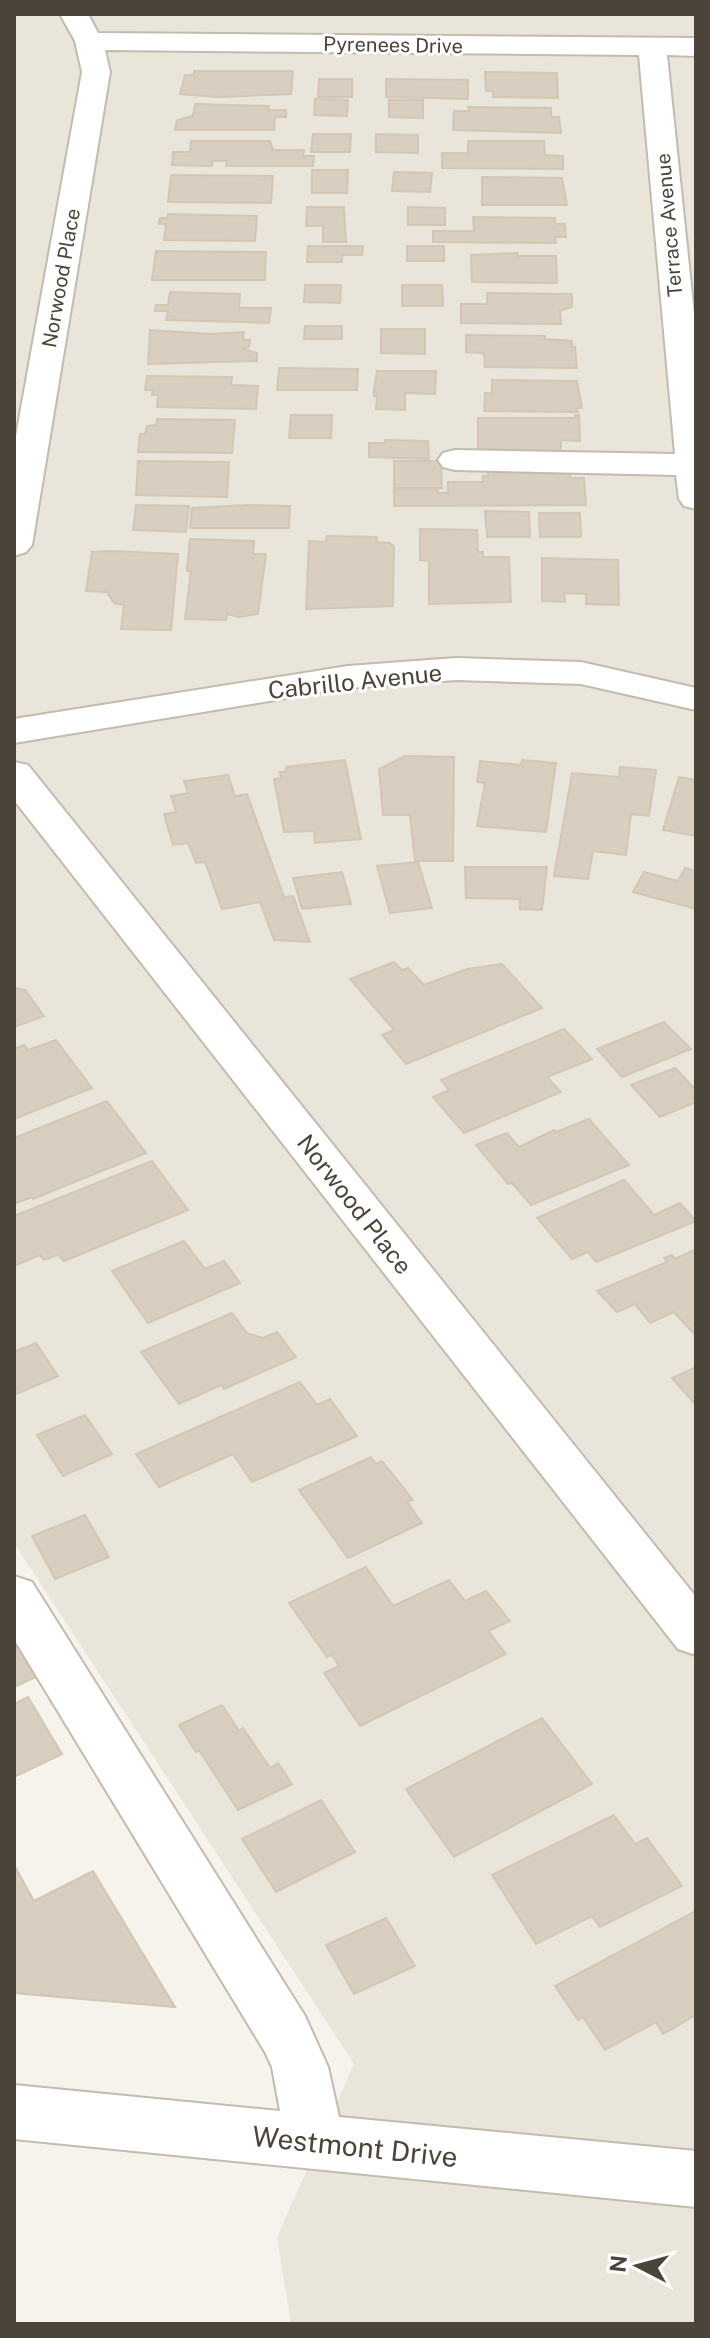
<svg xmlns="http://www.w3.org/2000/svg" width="710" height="2338" viewBox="0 0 710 2338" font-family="'Public Sans',sans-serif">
<rect width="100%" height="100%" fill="#f6f3ec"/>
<path fill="#eae5da" d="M 14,14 L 696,14 L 696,2324 L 291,2324 L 277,2237 L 354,2064 L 14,1543 Z"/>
<g fill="#d8cfc1" stroke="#d3c7b4" stroke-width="2">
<path d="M 194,71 L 293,71 L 291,94 L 218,97 L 180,94 L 185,75 L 194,75 Z"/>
<path d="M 485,72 L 557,73 L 558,98 L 493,97 L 493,91 L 486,91 Z"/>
<path d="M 319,79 L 352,79 L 352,97 L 318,97 Z"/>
<path d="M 386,79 L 468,80 L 468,99 L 386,97 Z"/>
<path d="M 315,99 L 348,100 L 347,116 L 314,115 Z"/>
<path d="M 389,100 L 423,100 L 423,118 L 389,117 Z"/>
<path d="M 195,104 L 269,106 L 268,110 L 286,110 L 286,117 L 275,117 L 274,130 L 175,130 L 177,120 L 193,116 Z"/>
<path d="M 468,107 L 551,108 L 551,117 L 559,117 L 561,133 L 453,130 L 454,111 L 469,111 Z"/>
<path d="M 313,134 L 351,134 L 350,152 L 311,152 Z"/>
<path d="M 376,134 L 418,135 L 418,153 L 376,152 Z"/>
<path d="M 191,141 L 270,141 L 273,150 L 304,150 L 303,156 L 314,156 L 313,166 L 226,166 L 227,161 L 213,161 L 212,166 L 172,165 L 173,152 L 190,152 Z"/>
<path d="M 468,141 L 544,141 L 545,155 L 563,156 L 563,169 L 442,168 L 442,153 L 468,153 Z"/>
<path d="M 312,170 L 348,170 L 347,193 L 312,193 Z"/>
<path d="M 394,172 L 432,173 L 430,192 L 392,191 Z"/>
<path d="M 171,175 L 273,176 L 271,203 L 168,202 Z"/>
<path d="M 482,177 L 562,178 L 567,205 L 482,205 Z"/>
<path d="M 307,207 L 344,207 L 346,242 L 323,242 L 323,226 L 306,226 Z"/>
<path d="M 408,207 L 445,208 L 445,225 L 408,225 Z"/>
<path d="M 168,214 L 257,216 L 255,241 L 164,240 L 166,224 L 159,224 L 160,218 L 167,218 Z"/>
<path d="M 473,217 L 555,218 L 555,224 L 565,224 L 566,237 L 555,237 L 556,243 L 433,242 L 433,231 L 474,231 Z"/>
<path d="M 308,246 L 363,246 L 362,255 L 342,255 L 342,262 L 307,262 Z"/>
<rect x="407" y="246" width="37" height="15"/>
<path d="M 156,251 L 266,252 L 265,280 L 152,280 Z"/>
<path d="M 518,253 L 517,256 L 556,256 L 557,283 L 472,282 L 471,255 Z"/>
<path d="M 305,285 L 341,285 L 340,303 L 304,302 Z"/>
<path d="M 402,285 L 442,285 L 443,306 L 402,306 Z"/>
<path d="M 170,292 L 240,294 L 239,308 L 271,308 L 269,323 L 166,320 L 168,311 L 155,311 L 156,305 L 168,305 Z"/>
<path d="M 487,293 L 572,294 L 572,307 L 560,311 L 561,324 L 461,323 L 461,304 L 487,304 Z"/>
<path d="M 305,326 L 342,326 L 342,339 L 304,339 Z"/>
<path d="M 381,329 L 425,329 L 425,354 L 381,353 Z"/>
<path d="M 150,330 L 210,334 L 244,332 L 243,340 L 250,340 L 249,347 L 243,349 L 257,353 L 257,361 L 148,364 Z"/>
<path d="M 466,335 L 545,336 L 545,339 L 572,341 L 572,347 L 575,347 L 577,368 L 485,367 L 484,353 L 466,352 Z"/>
<path d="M 279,368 L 358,369 L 357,390 L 277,390 Z"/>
<path d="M 377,371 L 436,371 L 435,394 L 405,393 L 405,410 L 376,409 L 377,396 L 374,396 L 374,389 Z"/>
<path d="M 147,376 L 232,377 L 231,385 L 258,386 L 256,409 L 157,407 L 158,395 L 152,395 L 153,390 L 145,390 Z"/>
<path d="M 492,380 L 577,381 L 582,408 L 577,407 L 578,412 L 484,411 L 485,393 L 492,393 Z"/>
<path d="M 291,415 L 332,415 L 331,438 L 289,438 Z"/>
<path d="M 575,415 L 579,415 L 580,441 L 561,440 L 561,452 L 478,450 L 478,418 L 576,418 Z"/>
<path d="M 157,419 L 235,420 L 232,453 L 138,452 L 140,434 L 145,434 L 147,426 L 156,425 Z"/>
<path d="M 385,440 L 428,441 L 429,459 L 369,457 L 369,443 L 385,443 Z"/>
<path d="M 138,461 L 229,462 L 227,497 L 136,495 Z"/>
<path d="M 394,461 L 441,461 L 442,488 L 394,488 Z"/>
<path d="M 488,467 L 570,468 L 570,478 L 584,478 L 586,505 L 394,506 L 394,489 L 438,489 L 438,493 L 448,493 L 448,482 L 483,482 L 483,476 L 488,477 Z"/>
<path d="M 136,505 L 189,506 L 186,532 L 133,530 Z"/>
<path d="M 247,505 L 290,506 L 289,528 L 190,528 L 192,508 Z"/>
<path d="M 485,511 L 529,512 L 530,537 L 487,537 Z"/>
<path d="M 539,513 L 580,513 L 581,537 L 540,537 Z"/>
<path d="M 420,529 L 477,530 L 478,552 L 483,552 L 483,557 L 509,557 L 511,602 L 429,604 L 429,561 L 420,560 Z"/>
<path d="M 327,536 L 377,537 L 376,542 L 390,543 L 394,547 L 393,606 L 306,609 L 309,541 L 326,542 Z"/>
<path d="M 190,539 L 254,541 L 253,554 L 266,554 L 258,614 L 239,617 L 227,614 L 226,620 L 185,619 L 191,571 L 187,571 Z"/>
<path d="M 111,551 L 178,554 L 171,630 L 121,629 L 124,605 L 114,603 L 107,592 L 86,591 L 92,552 Z"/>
<path d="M 542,558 L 618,560 L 619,605 L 586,604 L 586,594 L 564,593 L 565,602 L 542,601 Z"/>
<path d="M 405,756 L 454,757 L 453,861 L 415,861 L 410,815 L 383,815 L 379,769 Z"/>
<path d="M 345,760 L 361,839 L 315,843 L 314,831 L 284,832 L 274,779 L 281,778 L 280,772 L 286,772 L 286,767 Z"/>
<path d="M 522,760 L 556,763 L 546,832 L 477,826 L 485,783 L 477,782 L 480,761 L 521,765 Z"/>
<path d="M 620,767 L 656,770 L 649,816 L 631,814 L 626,855 L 593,851 L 588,879 L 554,876 L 572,773 L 619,777 Z"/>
<path d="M 228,775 L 235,796 L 247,794 L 284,897 L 293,896 L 310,942 L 274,940 L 260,902 L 222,909 L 205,862 L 196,863 L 188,843 L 173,845 L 164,814 L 176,812 L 171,796 L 188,793 L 184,781 Z"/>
<path d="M 679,777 L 696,780 L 696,836 L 663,830 Z"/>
<path d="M 418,862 L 432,908 L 390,913 L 377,866 Z"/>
<path d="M 465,867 L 547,867 L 542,910 L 520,909 L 520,899 L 466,898 Z"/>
<path d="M 685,868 L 696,871 L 696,909 L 633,892 L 644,872 L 678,881 Z"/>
<path d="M 342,872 L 351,904 L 302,909 L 293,878 Z"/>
<path d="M 394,962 L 402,970 L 408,968 L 424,985 L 467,969 L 502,964 L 542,1008 L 406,1064 L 382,1035 L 394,1030 L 350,979 Z"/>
<path d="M 14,988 L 25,990 L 44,1016 L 14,1027 Z"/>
<path d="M 664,1022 L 691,1049 L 622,1077 L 597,1049 Z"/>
<path d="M 564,1029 L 592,1059 L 547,1077 L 561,1092 L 464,1133 L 433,1097 L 449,1090 L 441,1080 Z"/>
<path d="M 56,1040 L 92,1088 L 14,1119 L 14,1049 L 24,1045 L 28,1050 Z"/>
<path d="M 675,1068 L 696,1090 L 696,1102 L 660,1117 L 631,1085 Z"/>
<path d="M 107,1101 L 146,1153 L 33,1199 L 32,1197 L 14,1204 L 14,1138 Z"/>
<path d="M 589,1119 L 629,1165 L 531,1205 L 512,1183 L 508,1184 L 476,1145 L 507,1133 L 519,1147 L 554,1130 L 556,1132 Z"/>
<path d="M 152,1161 L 188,1210 L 64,1261 L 58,1255 L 44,1260 L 40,1255 L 14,1266 L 14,1216 Z"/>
<path d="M 624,1180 L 654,1215 L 680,1203 L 696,1221 L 596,1262 L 588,1252 L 572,1259 L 537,1218 Z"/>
<path d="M 184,1241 L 205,1269 L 224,1261 L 240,1283 L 148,1323 L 112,1271 Z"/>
<path d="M 696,1249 L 696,1331 L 693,1333 L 674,1312 L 650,1323 L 635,1304 L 617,1312 L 597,1291 L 667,1262 L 664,1258 L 672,1255 L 675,1259 Z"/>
<path d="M 232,1313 L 247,1333 L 263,1338 L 277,1332 L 296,1357 L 224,1389 L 221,1385 L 179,1404 L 141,1352 Z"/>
<path d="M 36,1343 L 58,1376 L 14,1395 L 14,1352 Z"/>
<path d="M 696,1367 L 696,1405 L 672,1378 Z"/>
<path d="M 300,1382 L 317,1405 L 330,1399 L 357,1436 L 252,1482 L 233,1454 L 159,1487 L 136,1454 Z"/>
<path d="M 85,1415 L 112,1454 L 63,1476 L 37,1435 Z"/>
<path d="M 371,1457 L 376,1464 L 382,1461 L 413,1500 L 407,1502 L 422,1523 L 348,1558 L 299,1490 Z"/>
<path d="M 85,1515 L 109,1557 L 55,1579 L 32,1536 Z"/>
<path d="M 366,1567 L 393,1606 L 449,1580 L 465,1601 L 486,1591 L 510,1621 L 488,1631 L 506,1654 L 360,1726 L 324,1673 L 339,1666 L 332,1655 L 327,1657 L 289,1603 Z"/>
<path d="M 14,1637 L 38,1676 L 14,1687 Z"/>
<path d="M 28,1697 L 62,1754 L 14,1777 L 14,1704 Z"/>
<path d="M 222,1705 L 239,1731 L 243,1728 L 270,1768 L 278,1763 L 292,1784 L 238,1810 L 199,1750 L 196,1752 L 179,1725 Z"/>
<path d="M 542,1718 L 592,1784 L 454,1857 L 406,1789 Z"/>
<path d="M 321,1800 L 355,1852 L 276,1892 L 242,1839 Z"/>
<path d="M 614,1815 L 635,1844 L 647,1838 L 682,1886 L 600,1927 L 592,1916 L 536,1944 L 492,1875 Z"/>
<path d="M 14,1865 L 34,1901 L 93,1871 L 175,2007 L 14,1993 Z"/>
<path d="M 696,1911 L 696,2015 L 663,2034 L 656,2022 L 605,2050 L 583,2017 L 578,2020 L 555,1986 Z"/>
<path d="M 386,1918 L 415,1966 L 354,1994 L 326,1945 Z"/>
</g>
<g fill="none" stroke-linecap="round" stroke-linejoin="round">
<g stroke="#c2bbae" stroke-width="4">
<g id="minor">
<path d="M 60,14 L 88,14 L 98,33 L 696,38 L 696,56 L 667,55 L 696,333 L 696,509 L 684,506 L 679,499 L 676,475 L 455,470 L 443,467 L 438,460 L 443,453 L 455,450 L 675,454 L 639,55 L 105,50 L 110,72 L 32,545 L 26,552 L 14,556 L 14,447 L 82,72 L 75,41 Z"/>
<path d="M 456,658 L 581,662 L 696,688 L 696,710 L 581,684 L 456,680 L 348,688 L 14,743 L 14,719 L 348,666 Z"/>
<path d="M 14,762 L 28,765 L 696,1597 L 696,1655 L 678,1649 L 14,800 Z"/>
<path d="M 14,1576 L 32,1582 L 305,2016 L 328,2067 L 339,2117 L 696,2151 L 696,2207 L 14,2139 L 14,2085 L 280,2111 L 272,2067 L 265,2052 L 14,1639 Z"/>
</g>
</g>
<use href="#minor" fill="#fff" fill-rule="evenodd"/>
</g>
<g text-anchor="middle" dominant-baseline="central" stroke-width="6" stroke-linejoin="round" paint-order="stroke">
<g font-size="20" fill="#4b4439" stroke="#fff">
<text transform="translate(393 45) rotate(1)">Pyrenees Drive</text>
<text transform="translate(669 225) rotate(-95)">Terrace Avenue</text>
<text transform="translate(61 278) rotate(-80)">Norwood Place</text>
</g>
<g font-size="24" fill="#4b4439" stroke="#fff">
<text transform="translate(355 681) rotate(-6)">Cabrillo Avenue</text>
<text transform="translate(355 1204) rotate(52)">Norwood Place</text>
</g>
<g font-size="28" fill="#4b4439" stroke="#fff">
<text transform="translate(355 2146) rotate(6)">Westmont Drive</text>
</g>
</g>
<rect width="710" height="2338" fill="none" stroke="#4b4439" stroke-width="32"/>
<g transform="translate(638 2266) rotate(276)" stroke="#ffffff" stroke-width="6" paint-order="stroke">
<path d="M0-6L14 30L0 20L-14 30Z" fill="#4b4439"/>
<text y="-12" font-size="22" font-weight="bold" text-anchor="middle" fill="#4b4439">N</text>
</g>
</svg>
